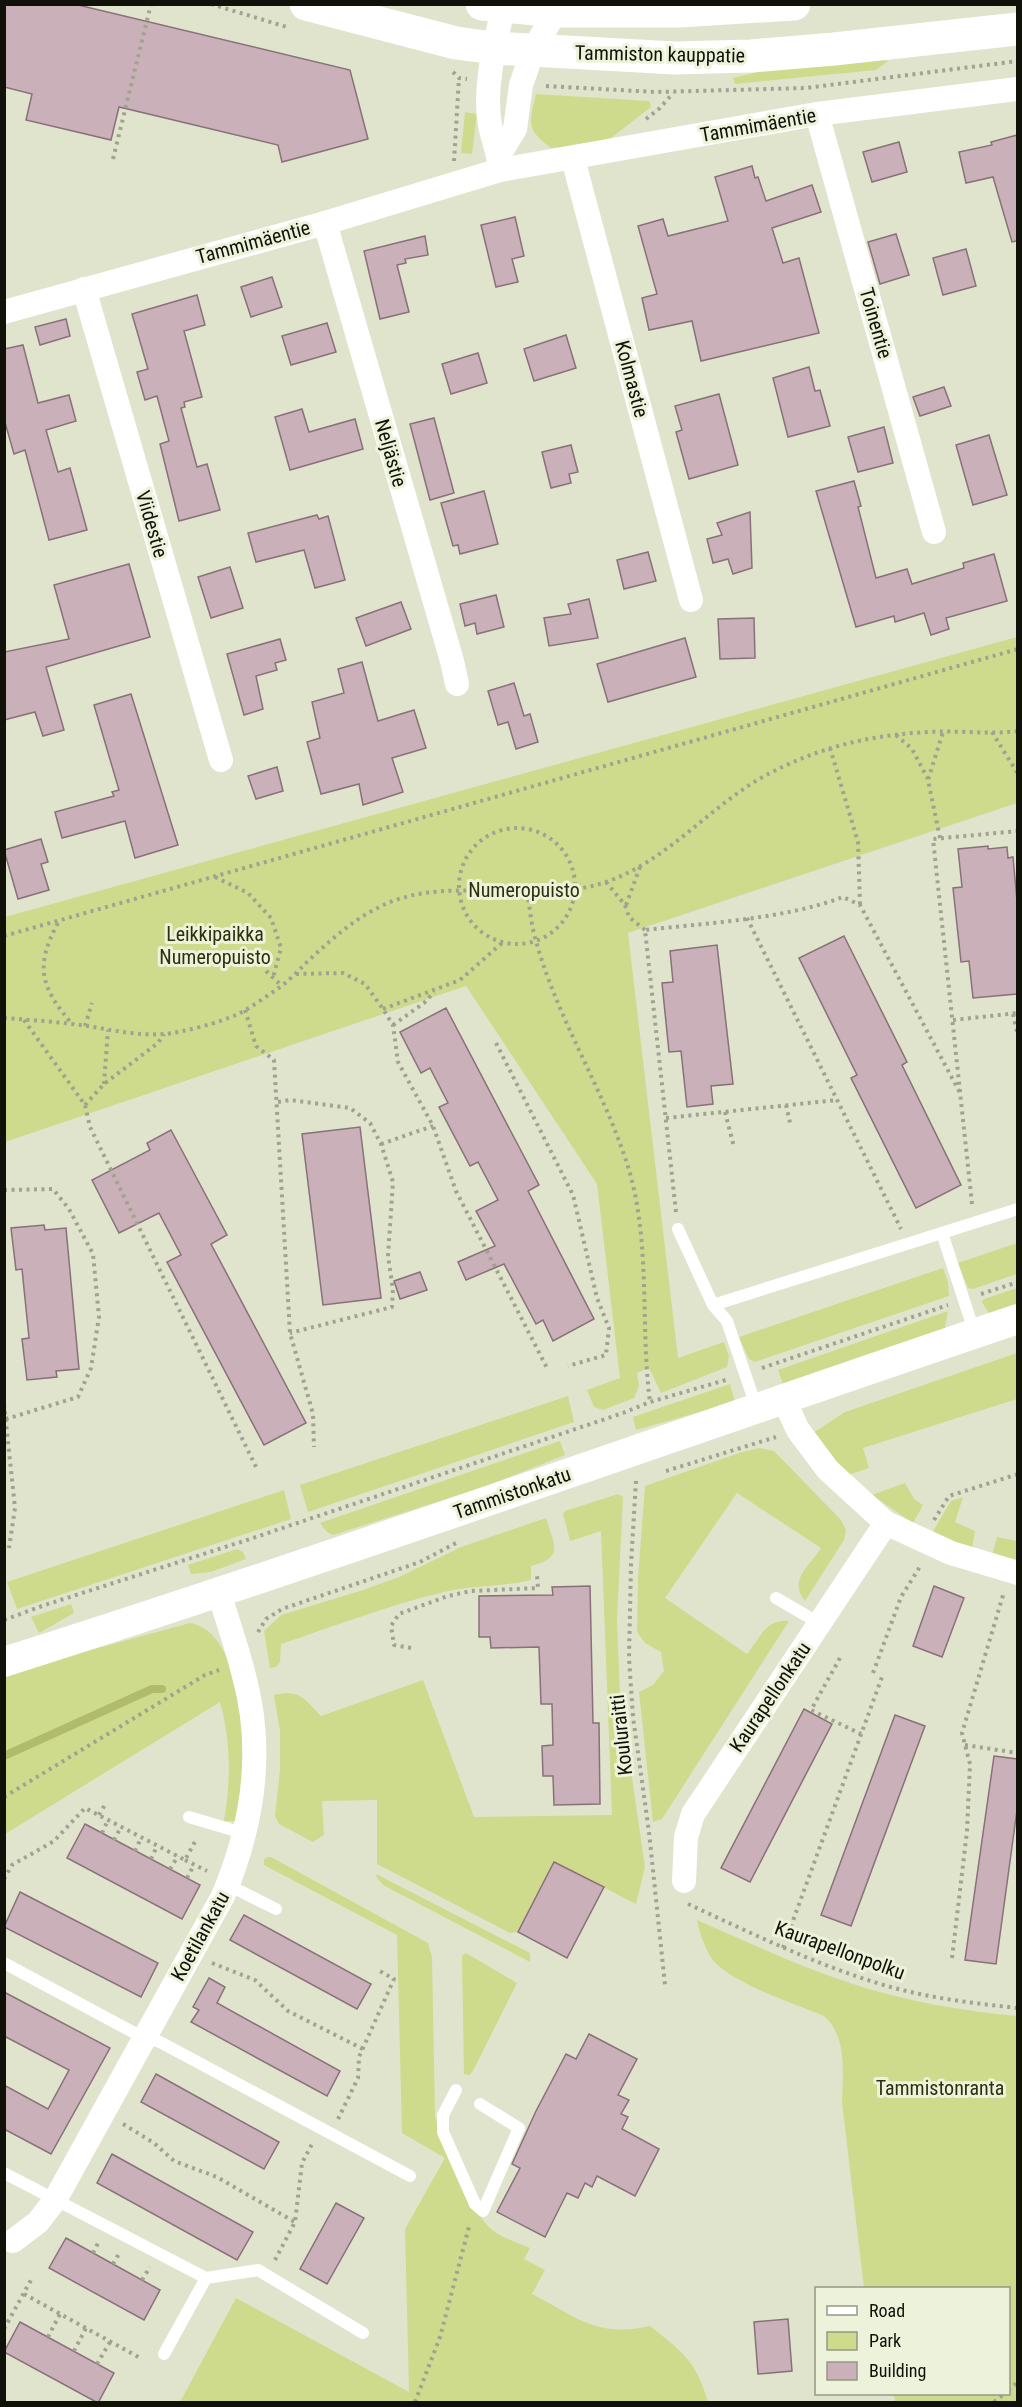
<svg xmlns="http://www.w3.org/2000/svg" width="1022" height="2407" viewBox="0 0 1022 2407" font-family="'Roboto Condensed',sans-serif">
<rect width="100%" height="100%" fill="#e0e4cd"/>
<g fill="#cedb8c">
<path d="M 883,60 L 888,61 L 876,70 L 735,84 L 733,78 L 770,69 Z"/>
<path d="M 536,94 L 648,101 L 650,102 L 651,107 L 607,141 L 596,144 L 551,148 C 526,129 529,123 536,94 Z"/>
<path d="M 465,112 L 477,114 L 472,154 L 461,153 Z"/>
<path d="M 1017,637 L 1017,803 L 628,933 L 678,1358 L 724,1342 L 729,1356 L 727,1367 L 661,1393 L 649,1368 L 637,1373 L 639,1386 L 634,1398 L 603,1410 L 594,1407 L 587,1390 L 620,1378 L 597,1184 L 466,986 L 5,1142 L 5,917 Z"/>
<path d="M 1017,1243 L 1017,1274 L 973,1289 L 968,1288 L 958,1263 Z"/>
<path d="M 943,1268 L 948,1282 L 949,1296 L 755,1362 L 749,1359 L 739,1337 Z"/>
<path d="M 1017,1288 L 1017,1308 L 991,1317 L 982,1302 L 984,1299 Z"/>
<path d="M 948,1311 L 944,1333 L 784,1387 L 778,1370 Z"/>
<path d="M 1017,1353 L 1017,1399 L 863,1448 L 869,1468 L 848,1475 L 813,1433 L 845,1412 Z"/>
<path d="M 730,1384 L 735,1402 L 636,1430 L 633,1417 Z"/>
<path d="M 568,1396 L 574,1422 L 308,1512 L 300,1485 Z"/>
<path d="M 560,1441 L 565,1455 L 484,1487 L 333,1535 L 327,1532 L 320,1523 Z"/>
<path d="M 759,1448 L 774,1451 L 841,1520 L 846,1530 L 844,1540 L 805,1601 C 788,1580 809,1567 821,1548 L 737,1493 L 665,1598 L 747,1654 C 761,1637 765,1619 789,1621 L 662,1819 L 653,1822 L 639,1692 L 653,1685 L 664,1671 L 661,1652 L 645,1643 L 637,1632 L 638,1577 L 645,1486 L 739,1453 Z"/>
<path d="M 905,1483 L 914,1499 L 923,1505 L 913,1523 L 872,1495 Z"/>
<path d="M 284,1490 L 291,1519 L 17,1609 L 7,1582 Z"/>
<path d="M 618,1494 L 623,1497 L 617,1620 L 620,1695 L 645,1867 L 636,1904 L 554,1862 L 518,1932 L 510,1933 L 377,1864 L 377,1800 L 322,1801 L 324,1835 L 313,1842 L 279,1824 L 275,1816 L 280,1770 L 280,1731 L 274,1695 C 300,1689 304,1698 321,1716 L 423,1680 L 474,1817 L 612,1815 L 601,1531 L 570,1541 L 563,1514 L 565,1511 Z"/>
<path d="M 963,1497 L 955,1522 L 975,1531 L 972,1549 L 932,1533 L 951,1501 Z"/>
<path d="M 546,1518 C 554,1545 565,1557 531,1566 L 531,1580 C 503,1587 473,1585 444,1592 C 389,1605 335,1626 281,1644 L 280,1662 L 276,1667 L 270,1668 L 264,1631 L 281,1615 L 363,1590 L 399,1577 L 461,1547 Z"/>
<path d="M 997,1537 L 1017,1541 L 1017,1539 L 1017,1561 L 992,1555 Z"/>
<path d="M 237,1549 L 243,1552 L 246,1559 L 211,1572 L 191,1574 L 188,1565 Z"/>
<path d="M 71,1604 L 74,1613 L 39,1633 L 31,1617 Z"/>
<path d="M 190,1623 C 250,1633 247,1776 237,1821 L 224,1821 C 231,1781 231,1741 220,1702 L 5,1834 L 5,1677 L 69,1656 Z"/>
<path d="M 267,1857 L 271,1857 L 428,1943 L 432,1957 L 435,2116 C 442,2142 470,2208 488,2226 C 498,2237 517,2242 530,2248 L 524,2259 L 545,2270 L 532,2294 C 577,2317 596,2338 650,2326 C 683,2352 696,2361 708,2402 L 180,2402 L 236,2298 L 409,2392 L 405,2229 L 445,2158 L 402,2133 L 397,1935 L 264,1865 L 264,1859 Z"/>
<path d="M 376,1874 L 530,1953 L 530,1962 L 383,1885 L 377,1878 Z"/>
<path d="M 697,1920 C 747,1942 798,1966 850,1983 C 904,2001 962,2011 1017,2016 L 1017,2402 L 895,2402 L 894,2394 L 1008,2394 L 1008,2288 L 864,2288 L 842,2102 C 843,2073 847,2036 824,2016 C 796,2004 730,1983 712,1959 C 705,1948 699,1932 697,1920 Z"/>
<path d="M 466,1953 L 517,1983 L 473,2071 L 469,2075 L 464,2074 L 462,1956 Z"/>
</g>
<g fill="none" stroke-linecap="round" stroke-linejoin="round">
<path stroke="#b0bc6b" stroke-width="8" d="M 4,1756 L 152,1689 L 162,1689"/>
</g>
<g fill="#c9b0b9" stroke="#887179" stroke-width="1.5">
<path d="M 4,4 L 74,4 L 350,70 L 368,139 L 282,162 L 278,145 L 119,107 L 111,140 L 26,120 L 32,94 L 4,87 Z"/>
<path d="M 1017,135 L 1017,241 L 1012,242 L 993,177 L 966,183 L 959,152 L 992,145 L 991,142 Z"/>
<path d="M 899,142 L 907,172 L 872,182 L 863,152 Z"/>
<path d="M 752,166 L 755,178 L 758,177 L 766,201 L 812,185 L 821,212 L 772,228 L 783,263 L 799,258 L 819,333 L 701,361 L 692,321 L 649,330 L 642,298 L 657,294 L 638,226 L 663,219 L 668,236 L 728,221 L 715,177 Z"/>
<path d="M 515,217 L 524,256 L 512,259 L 518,282 L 496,287 L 481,225 Z"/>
<path d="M 896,234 L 909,275 L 880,284 L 868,242 Z"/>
<path d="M 425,236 L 428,255 L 405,259 L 406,263 L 397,265 L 409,312 L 380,319 L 364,251 Z"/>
<path d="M 966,249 L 976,286 L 943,295 L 933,258 Z"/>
<path d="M 272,277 L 282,307 L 251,317 L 241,287 Z"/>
<path d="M 197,295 L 205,325 L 184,331 L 202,397 L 184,402 L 185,407 L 181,408 L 197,467 L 207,464 L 220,510 L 179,521 L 160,444 L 169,441 L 157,396 L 145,400 L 137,372 L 148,369 L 132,314 Z"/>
<path d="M 66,319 L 70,336 L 40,345 L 35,327 Z"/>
<path d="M 327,323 L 336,352 L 291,365 L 282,336 Z"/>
<path d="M 566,335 L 576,368 L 534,381 L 524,349 Z"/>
<path d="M 23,345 L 38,403 L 69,395 L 76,421 L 46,430 L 58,472 L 70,468 L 87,530 L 49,540 L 25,450 L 14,454 L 4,419 L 4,349 Z"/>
<path d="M 478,353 L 487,383 L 451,394 L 442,364 Z"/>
<path d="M 809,367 L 815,391 L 820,390 L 830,426 L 788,437 L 773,378 Z"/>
<path d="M 944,387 L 951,406 L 920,416 L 913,397 Z"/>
<path d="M 719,394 L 738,465 L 689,479 L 676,432 L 682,430 L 675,406 Z"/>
<path d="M 302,409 L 309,432 L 355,419 L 363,449 L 290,470 L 275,417 Z"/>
<path d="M 434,418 L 454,493 L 430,500 L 410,424 Z"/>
<path d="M 884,427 L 893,463 L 858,472 L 848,437 Z"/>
<path d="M 989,435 L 1007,495 L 973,505 L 956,445 Z"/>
<path d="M 571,445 L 578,472 L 569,474 L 571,483 L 551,488 L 542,452 Z"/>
<path d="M 854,481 L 861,506 L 858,507 L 876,578 L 907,569 L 912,584 L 964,568 L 963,563 L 994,554 L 1007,601 L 946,618 L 949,629 L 931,635 L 924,613 L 895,622 L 894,616 L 856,627 L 816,491 Z"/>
<path d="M 484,491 L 498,544 L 460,554 L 458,545 L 453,546 L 441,503 Z"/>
<path d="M 750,512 L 752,568 L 733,574 L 728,559 L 713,563 L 707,539 L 722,535 L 717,523 Z"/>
<path d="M 317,515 L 319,519 L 328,516 L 345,580 L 315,588 L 304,550 L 256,562 L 248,533 Z"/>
<path d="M 648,552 L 656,581 L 624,589 L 617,560 Z"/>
<path d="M 129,564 L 150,637 L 46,667 L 64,730 L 43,736 L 35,712 L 4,720 L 4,652 L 69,639 L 54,585 Z"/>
<path d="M 230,567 L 243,608 L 211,618 L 198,577 Z"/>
<path d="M 496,595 L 504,627 L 477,634 L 475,623 L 465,626 L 460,604 Z"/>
<path d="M 589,599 L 598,638 L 549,646 L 544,618 L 571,614 L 568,604 Z"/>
<path d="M 401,602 L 411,629 L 366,646 L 356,618 Z"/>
<path d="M 754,618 L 755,658 L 720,659 L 718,619 Z"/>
<path d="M 685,638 L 696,677 L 608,702 L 597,664 Z"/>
<path d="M 280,639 L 286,660 L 275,663 L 277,670 L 256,676 L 263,709 L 244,715 L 227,654 Z"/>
<path d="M 362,662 L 378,721 L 414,710 L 426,748 L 392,758 L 403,792 L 363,805 L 359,784 L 321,794 L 307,742 L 320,738 L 312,702 L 344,693 L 338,669 Z"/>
<path d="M 514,683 L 524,716 L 530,714 L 538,742 L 516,749 L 508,722 L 498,725 L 488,691 Z"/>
<path d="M 131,694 L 178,845 L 135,858 L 125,821 L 62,838 L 55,812 L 114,796 L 112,792 L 119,790 L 94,705 Z"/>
<path d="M 277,767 L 283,791 L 256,799 L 248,776 Z"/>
<path d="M 41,839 L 48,862 L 41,864 L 49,890 L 18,899 L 4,850 Z"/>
<path d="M 988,846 L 988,849 L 1007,847 L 1008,858 L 1013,857 L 1017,901 L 1017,994 L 973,998 L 969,961 L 961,962 L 953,888 L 962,887 L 958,849 Z"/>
<path d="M 844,936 L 907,1062 L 902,1065 L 961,1185 L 916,1208 L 851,1078 L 857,1075 L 799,958 Z"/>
<path d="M 717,945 L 733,1084 L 711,1086 L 713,1104 L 687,1107 L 681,1051 L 669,1052 L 662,983 L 673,982 L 670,951 Z"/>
<path d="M 446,1008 L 539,1185 L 528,1191 L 594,1319 L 553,1341 L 543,1320 L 536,1324 L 504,1264 L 466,1280 L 458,1262 L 495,1246 L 476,1211 L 498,1200 L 478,1162 L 470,1166 L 439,1107 L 448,1103 L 430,1068 L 421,1073 L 400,1032 Z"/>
<path d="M 360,1127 L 381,1298 L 323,1305 L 302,1134 Z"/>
<path d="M 171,1130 L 227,1235 L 211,1244 L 306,1423 L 264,1445 L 167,1262 L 181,1255 L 159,1213 L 119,1233 L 92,1180 L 150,1150 L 147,1143 Z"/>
<path d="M 44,1225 L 45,1230 L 66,1228 L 79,1369 L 56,1371 L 57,1377 L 27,1380 L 22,1339 L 29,1338 L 22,1269 L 16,1270 L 11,1228 Z"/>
<path d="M 420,1272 L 427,1290 L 400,1299 L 394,1281 Z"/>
<path d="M 590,1586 L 593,1723 L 599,1723 L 600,1804 L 554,1805 L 553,1776 L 543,1776 L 542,1746 L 553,1745 L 552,1704 L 541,1704 L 539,1647 L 491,1648 L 490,1637 L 479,1637 L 479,1596 L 553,1595 L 552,1587 Z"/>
<path d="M 934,1586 L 964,1598 L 942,1657 L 913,1646 Z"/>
<path d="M 804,1709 L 832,1724 L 750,1882 L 721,1868 Z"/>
<path d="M 895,1715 L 925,1726 L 851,1926 L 821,1915 Z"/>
<path d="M 994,1756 L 1017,1759 L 1017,1810 L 996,1964 L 965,1960 Z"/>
<path d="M 85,1824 L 200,1885 L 182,1919 L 67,1858 Z"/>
<path d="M 554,1862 L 604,1887 L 567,1958 L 518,1932 Z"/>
<path d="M 20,1892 L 158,1963 L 141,1997 L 4,1927 Z"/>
<path d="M 244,1915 L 371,1984 L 357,2009 L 230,1940 Z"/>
<path d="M 209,1978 L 225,1987 L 217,2003 L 340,2071 L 327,2096 L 191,2022 L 199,2010 L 193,2007 Z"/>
<path d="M 4,1992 L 110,2048 L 51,2154 L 4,2129 L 4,2085 L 48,2109 L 69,2070 L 4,2036 Z"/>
<path d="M 589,2034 L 637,2059 L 618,2095 L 629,2100 L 621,2114 L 628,2117 L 622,2129 L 659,2149 L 635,2196 L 597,2176 L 592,2187 L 585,2183 L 578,2198 L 567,2193 L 545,2237 L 497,2212 L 520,2168 L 512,2164 L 536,2111 L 566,2054 L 576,2059 Z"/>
<path d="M 156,2074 L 279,2142 L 264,2169 L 141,2102 Z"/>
<path d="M 112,2154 L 253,2232 L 237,2260 L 97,2183 Z"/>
<path d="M 336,2203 L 364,2218 L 327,2284 L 300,2269 Z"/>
<path d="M 66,2238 L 160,2290 L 144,2320 L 49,2268 Z"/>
<path d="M 788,2319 L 792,2371 L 758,2374 L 754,2322 Z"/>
<path d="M 20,2322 L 114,2373 L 98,2403 L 4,2352 Z"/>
</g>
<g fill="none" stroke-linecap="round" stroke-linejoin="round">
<g stroke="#a0a391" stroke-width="4" stroke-dasharray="3 4.5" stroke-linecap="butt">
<path d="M 211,4 L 290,28"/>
<path d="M 453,72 L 459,78 L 467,79"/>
<path d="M 546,86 L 656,92 L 806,88 L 1018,61"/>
<path d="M 646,119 L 660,108 L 673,93"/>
<path d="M 113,159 L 151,4"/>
<path d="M 454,161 L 459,78"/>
<path d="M 992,732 L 1018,774"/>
<path d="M 896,735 L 912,749 L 928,779"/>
<path d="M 830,748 L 858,842 L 860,905"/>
<circle cx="517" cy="886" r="58"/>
<path d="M 940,838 L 928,780 L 943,732"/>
<path d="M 215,877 L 248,893 L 271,918 L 281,948 L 273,978"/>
<path d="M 606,882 L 625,905 L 629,917 L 645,930"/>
<path d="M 527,892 C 530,908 531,925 536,941 C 558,1021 605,1091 629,1170 C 651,1245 640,1325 650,1402"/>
<path d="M 626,905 L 640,867"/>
<path d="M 747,918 L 901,1229"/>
<path d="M 58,923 C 34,967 41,988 73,1025"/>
<path d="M 4,936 L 1018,649"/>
<path d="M 266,971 L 282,986"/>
<path d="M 296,974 L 343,973 L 365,984 L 383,1009 L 393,1025 L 398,1062 L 433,1126 L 456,1191 L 547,1368"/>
<path d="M 383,1009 L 460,980 L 502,943"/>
<path d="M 245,1010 L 256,1046 L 274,1060 L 290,1333 L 313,1414 L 314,1447"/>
<path d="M 1013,1014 L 1018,1036"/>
<path d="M 4,1018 C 32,1020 60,1022 87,1026 C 112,1030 138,1036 163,1034 C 181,1033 222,1022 238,1014 C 252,1007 267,996 280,987 C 290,980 299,970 308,961 C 334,937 359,914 393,901 C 456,877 539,905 606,882 C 667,861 707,809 761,778 C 815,748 868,735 929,732 C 959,730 988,735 1018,731"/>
<path d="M 24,1020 L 85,1105 L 90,1127 L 256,1467"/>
<path d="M 953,1020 L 1018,1013"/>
<path d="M 393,1025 L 424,1003 L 434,992"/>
<path d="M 85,1026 L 92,1003"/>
<path d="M 496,1043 L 573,1195 L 597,1298 L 609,1328 L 606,1355 L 568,1366"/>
<path d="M 104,1084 L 108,1030"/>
<path d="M 278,1102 L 290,1100 L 350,1108 L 370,1123 L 381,1144 L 393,1182 L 388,1256 L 393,1290 L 392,1307 L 290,1333"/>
<path d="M 85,1105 L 104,1084 L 158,1043 L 164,1034"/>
<path d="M 786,1105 L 791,1127"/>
<path d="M 725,1112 L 734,1147"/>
<path d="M 666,1118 L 837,1100"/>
<path d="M 381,1144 L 433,1126"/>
<path d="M 4,1190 L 53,1189 L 69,1209 L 93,1254 L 99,1317 L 91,1368 L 78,1397 L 6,1419"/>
<path d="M 972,1204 L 933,839 L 1018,831"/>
<path d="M 676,1212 L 645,930 C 707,923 785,919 843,897 L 860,905 L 960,1093"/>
<path d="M 981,1294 L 1018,1282"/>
<path d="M 762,1368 L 948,1305"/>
<path d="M 4,1404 L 15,1508 L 9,1548"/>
<path d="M 666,1471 L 776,1437"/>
<path d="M 636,1481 L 631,1564 L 629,1658 L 633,1717 L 649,1832 L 665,1985"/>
<path d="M 934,1520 L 949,1496 L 1018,1474"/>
<path d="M 4,1620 L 42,1606 L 250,1539 L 623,1413 L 650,1402 L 729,1379"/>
<path d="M 258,1632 L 266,1619 L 282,1609 L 420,1562 L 458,1542"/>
<path d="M 411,1648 L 394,1645 L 391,1626 L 399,1614 L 448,1596 L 471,1591 L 538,1588 L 537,1576"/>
<path d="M 840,1658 L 811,1710 L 861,1734"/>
<path d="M 873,1673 L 901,1597 L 921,1565"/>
<path d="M 965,1745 L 1018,1753"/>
<path d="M 4,1797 L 205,1675 L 219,1670"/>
<path d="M 99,1815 L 106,1803"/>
<path d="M 102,1833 L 108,1820"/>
<path d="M 114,1840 L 121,1827"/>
<path d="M 135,1851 L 141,1838"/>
<path d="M 151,1859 L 157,1846"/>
<path d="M 185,1860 L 207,1871"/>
<path d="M 170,1869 L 178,1856"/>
<path d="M 187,1878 L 194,1865"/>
<path d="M 4,1879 L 12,1865 L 54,1841 L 85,1808 L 185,1860 L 197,1838"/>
<path d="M 688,1904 C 749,1932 810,1962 874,1982 C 920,1997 970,2003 1018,2008"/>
<path d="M 783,1948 L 882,1677"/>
<path d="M 952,1958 L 967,1831 L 970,1764 L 962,1733 L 1004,1592"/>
<path d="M 212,1963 L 255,1980 L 288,2011 L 363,2049"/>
<path d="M 338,2119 L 358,2078 L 359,2057 L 394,1979 L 378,1970"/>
<path d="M 123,2124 L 154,2143 L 174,2161 L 217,2177 L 295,2222"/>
<path d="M 93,2253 L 99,2241"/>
<path d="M 275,2260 L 295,2222 L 302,2163 L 312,2144"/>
<path d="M 113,2264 L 120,2252"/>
<path d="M 142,2280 L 150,2267"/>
<path d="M 24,2294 L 142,2359"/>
<path d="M 4,2329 L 31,2280"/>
<path d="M 48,2337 L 60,2314"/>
<path d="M 74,2351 L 86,2328"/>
<path d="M 97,2364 L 110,2342"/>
<path d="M 1008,2390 L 1018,2382"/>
<path d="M 415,2402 L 440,2337 L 470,2223"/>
<path d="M 994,2402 L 1004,2394"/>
</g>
<g stroke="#fff" stroke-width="12">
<path d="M 678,1229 L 713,1305 L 727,1321 L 756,1406"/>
<path d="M 942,1233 L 975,1334"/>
<path d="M 713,1305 L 1018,1209"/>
<path d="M 776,1598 L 819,1623"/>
<path d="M 189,1817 L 246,1834"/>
<path d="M 228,1885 L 276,1909"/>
<path d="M 4,1963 L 144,2038 L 160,2042 L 410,2176"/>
<path d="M 456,2090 L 443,2115 L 443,2132 L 475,2204 L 483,2211 L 519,2128 L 480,2104"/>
<path d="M 4,2173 L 206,2278 L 258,2270 L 363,2333"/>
<path d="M 164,2354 L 206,2278"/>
</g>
<g stroke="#fff" stroke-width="24">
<path d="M 817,114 L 934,532"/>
<path d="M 499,155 L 515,129 L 521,85 L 533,50 L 556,11 L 557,4"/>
<path d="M 573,159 L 691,600"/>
<path d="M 500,170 C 499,154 493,141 490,125 C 483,88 496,41 504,4"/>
<path d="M 325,223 L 452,661 L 457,684"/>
<path d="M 84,289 L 221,760"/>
<path d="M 4,312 L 325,223 L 500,170 L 817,114 L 1018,89"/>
<path d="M 783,1398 L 798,1430 L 828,1470 L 886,1523 L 951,1553 L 1018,1573"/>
<path d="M 684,1881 L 686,1837 L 693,1814 L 886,1523"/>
<path d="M 13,2241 L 38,2222 L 55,2200 L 223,1896 C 253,1825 265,1752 244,1676 C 237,1647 227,1620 219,1592"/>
</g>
<path stroke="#fff" stroke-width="30" d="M 4,1662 C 345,1554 680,1433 1018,1319"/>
<g stroke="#fff" stroke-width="33">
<path d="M 306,4 L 456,43 L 494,48 L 675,58 L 751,56 L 834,49 L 1018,29"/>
<path d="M 482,4 L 556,11 L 679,11 L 794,4"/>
</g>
</g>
<g text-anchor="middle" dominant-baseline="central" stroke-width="6" stroke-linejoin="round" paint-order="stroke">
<g font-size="20" fill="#10120a" stroke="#edf2da">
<text transform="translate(660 54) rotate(1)">Tammiston kauppatie</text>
<text transform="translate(758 125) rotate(-10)">Tammimäentie</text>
<text transform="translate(253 242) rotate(-15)">Tammimäentie</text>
<text transform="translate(876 323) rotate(74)">Toinentie</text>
<text transform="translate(632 379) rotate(75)">Kolmastie</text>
<text transform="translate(391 453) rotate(74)">Neljästie</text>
<text transform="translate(152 524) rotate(74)">Viidestie</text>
<text transform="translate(512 1493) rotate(-19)">Tammistonkatu</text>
<text transform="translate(770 1697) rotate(-56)">Kaurapellonkatu</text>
<text transform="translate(621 1735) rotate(-96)">Kouluraitti</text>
<text transform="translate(200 1936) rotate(-61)">Koetilankatu</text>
<text transform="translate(840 1950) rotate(20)">Kaurapellonpolku</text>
</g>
<g font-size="20" fill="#2c300d" stroke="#edf2da">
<text x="524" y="890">Numeropuisto</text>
<text x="215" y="934">Leikkipaikka<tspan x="215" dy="23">Numeropuisto</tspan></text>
<text x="940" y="2088">Tammistonranta</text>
</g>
</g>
<rect width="1022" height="2407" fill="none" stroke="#10120a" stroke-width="12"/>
<rect x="815" y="2287" width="195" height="108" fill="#edf2da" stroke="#959887" stroke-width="1.5"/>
<rect x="827" y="2306" width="30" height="9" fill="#ffffff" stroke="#959887" stroke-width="1.5"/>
<text x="869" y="2317" font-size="18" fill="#10120a">Road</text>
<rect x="827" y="2332" width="30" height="18" fill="#cedb8c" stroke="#959887" stroke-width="1.5"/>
<text x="869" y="2347" font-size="18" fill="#10120a">Park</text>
<rect x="827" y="2362" width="30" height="18" fill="#c9b0b9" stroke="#959887" stroke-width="1.5"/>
<text x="869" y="2377" font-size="18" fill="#10120a">Building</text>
</svg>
